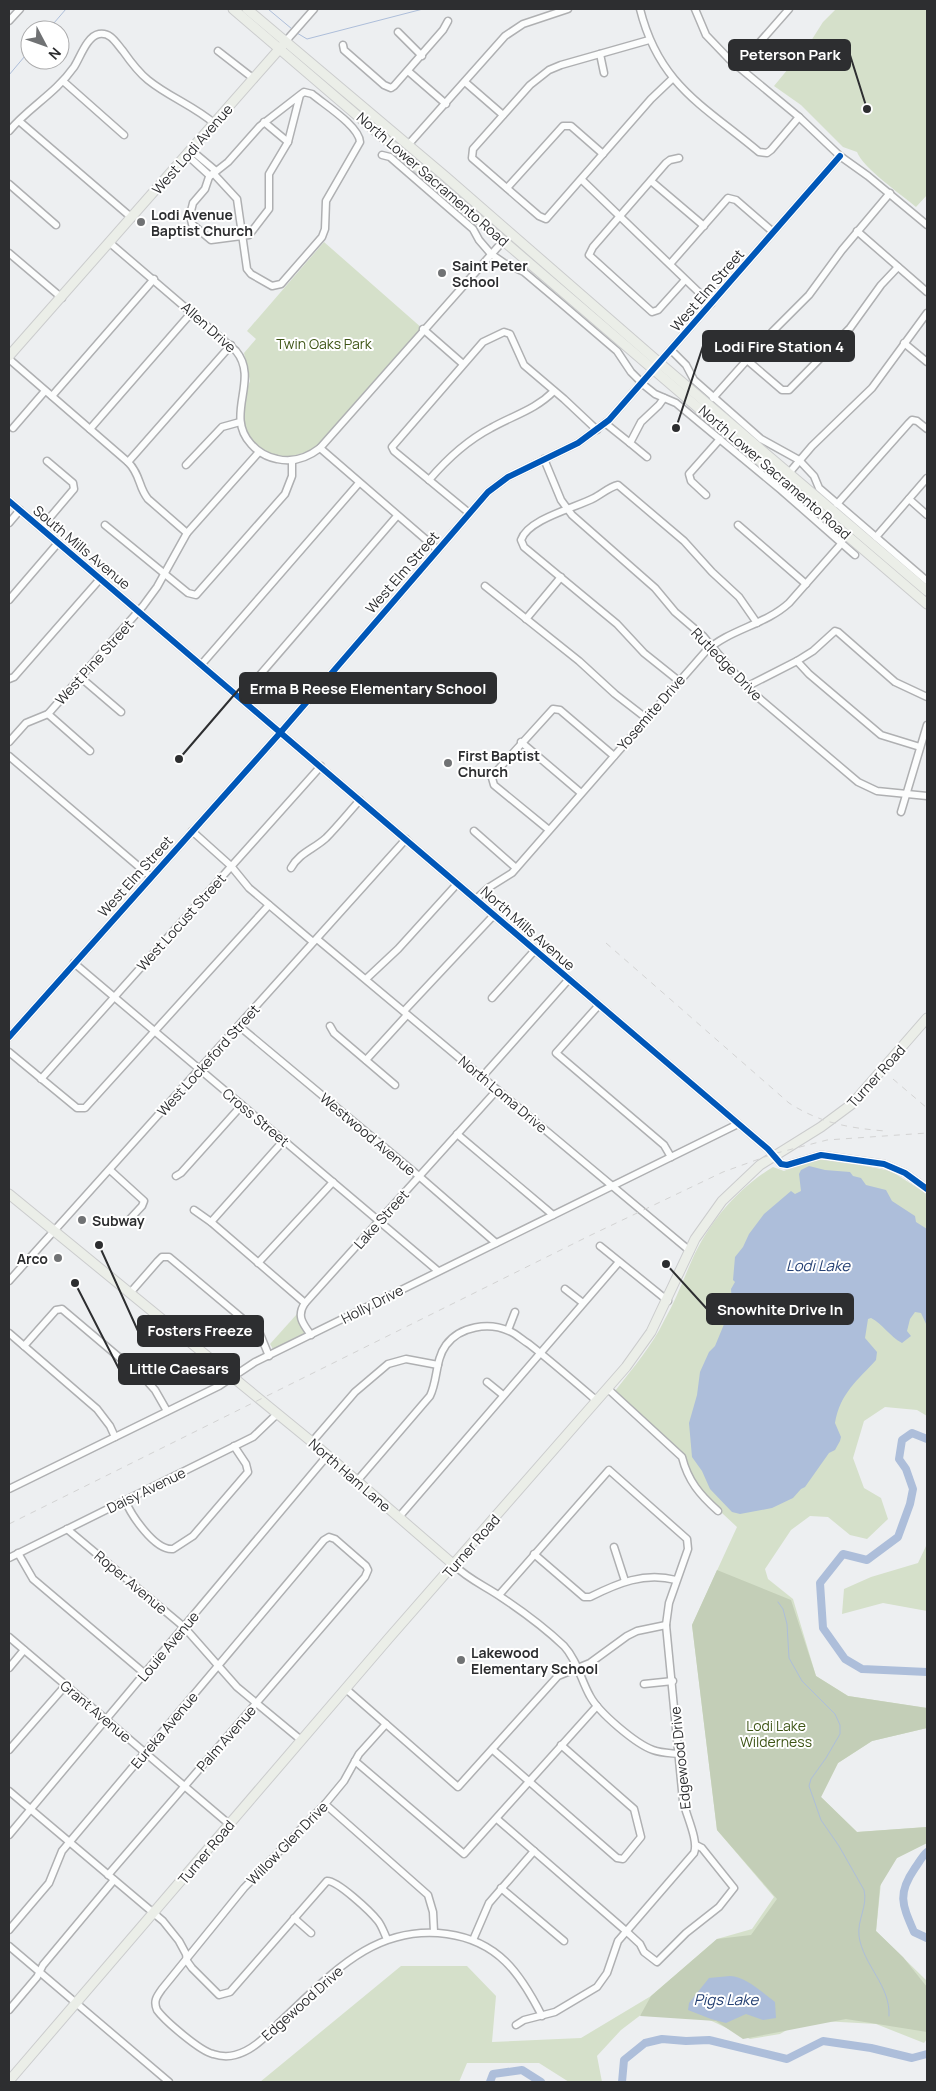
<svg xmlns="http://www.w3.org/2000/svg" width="936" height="2091" viewBox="0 0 936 2091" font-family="Manrope,sans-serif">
<rect width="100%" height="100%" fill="#edeff1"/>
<g fill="#d5e0ca">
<path d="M 836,9 L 927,9 L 927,195 L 916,207 C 902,195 863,168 857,152 L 843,147 L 801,105 L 774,86 L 811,41 L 823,22 Z"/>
<path d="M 324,242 L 423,329 L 320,448 L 279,460 L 247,439 L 239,411 L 250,381 L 244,353 L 256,339 L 247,331 Z"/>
<path d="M 824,1158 L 891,1171 L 927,1194 L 927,1416 L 917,1410 L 885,1407 L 864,1421 L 853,1458 L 864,1488 L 881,1498 L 888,1519 L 867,1539 L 850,1535 L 828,1517 L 810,1516 L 791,1530 L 765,1569 L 768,1579 L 793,1599 L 816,1676 L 848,1696 L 927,1708 L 927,1728 L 872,1741 L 838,1763 L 821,1797 L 857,1832 L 927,1827 L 927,1843 L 897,1858 L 882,1873 L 876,1931 L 927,1981 L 927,2039 L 924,2043 L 876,2024 L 804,2020 L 780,2034 L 750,2039 L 684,2008 L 646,2011 L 621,2030 L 597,2056 L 602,2082 L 569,2082 L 539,2063 L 467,2063 L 459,2082 L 260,2082 L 401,1966 L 467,1966 L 496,1996 L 492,2042 L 581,2038 L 651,1996 L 717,1939 L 752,1929 L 774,1897 L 717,1830 L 692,1625 L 737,1527 L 708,1500 L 687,1469 L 681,1452 L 615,1391 C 633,1368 652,1346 665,1319 C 676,1300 683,1280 692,1260 C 709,1222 738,1188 773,1167 L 784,1171 L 803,1163 Z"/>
<path d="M 297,1314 L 306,1332 L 273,1349 L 270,1344 Z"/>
<path d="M 927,1544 L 927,1611 L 883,1603 L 842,1614 L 844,1589 L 871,1577 L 918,1563 Z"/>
</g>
<path fill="#c3ceb7" d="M 717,1570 L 791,1600 L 816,1676 L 848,1696 L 927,1708 L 927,1728 L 872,1741 L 838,1763 L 821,1797 L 857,1832 L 927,1827 L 927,1843 L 897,1858 L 880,1886 L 876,1931 L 903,1957 L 927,1987 L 927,2032 L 846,2019 L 743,2039 L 716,2021 L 640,2016 L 651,1996 L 717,1939 L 751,1935 L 777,1899 L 717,1830 L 692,1625 Z"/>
<g fill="#adbeda">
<path d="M 809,1166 L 825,1170 L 850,1172 L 853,1176 L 861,1178 L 866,1185 L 886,1190 L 892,1201 L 915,1216 L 916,1222 L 927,1229 L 927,1326 L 921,1313 L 915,1312 L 910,1319 L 907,1331 L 911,1336 L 902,1343 C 889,1336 883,1324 871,1318 L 868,1319 L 865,1338 L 877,1352 L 876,1360 C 858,1380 840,1393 835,1423 L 841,1437 L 840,1441 L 835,1450 L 829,1453 L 805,1487 L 801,1489 L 793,1498 L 772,1508 L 740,1514 L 732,1512 L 710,1489 L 702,1471 L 692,1457 L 689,1423 L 697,1395 L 700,1372 L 709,1352 L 715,1346 L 732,1305 L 731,1289 L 735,1282 L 733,1280 L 735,1257 L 743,1247 L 749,1234 L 764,1214 L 791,1191 L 795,1194 L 801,1191 L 799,1174 L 801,1170 Z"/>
<path d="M 730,1976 C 746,1977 762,1992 775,2002 L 776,2018 L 763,2020 L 746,2014 L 726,2023 L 711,2019 L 688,2010 L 689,2003 L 709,1978 Z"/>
</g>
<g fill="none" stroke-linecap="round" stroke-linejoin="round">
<g stroke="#adbeda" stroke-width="1">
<path d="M 268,9 L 292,29"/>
<path d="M 48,30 L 66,9"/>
<path d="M 297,33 L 307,39 L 423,9"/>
<path d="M 9,75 L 30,50"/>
<path d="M 778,1602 L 783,1609 L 787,1624 L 789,1658 L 802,1681 L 835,1714 L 840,1725 L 840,1734 L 826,1758 L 811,1779 L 809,1786 L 821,1820 L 839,1846 L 864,1890 C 868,1906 857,1920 859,1936 C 863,1965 891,1986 889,2016"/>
</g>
<g stroke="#adbeda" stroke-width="8">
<path d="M 927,1439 L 912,1433 L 902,1440 L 899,1459 L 906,1469 L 913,1489 L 910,1504 L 898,1537 L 867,1560 L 843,1554 L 820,1583 L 823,1628 L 845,1659 L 862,1669 L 927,1672"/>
<path d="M 927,1852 C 922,1856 919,1863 915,1868 C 897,1894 902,1904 914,1932 L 927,1938"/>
<path d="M 490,2082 L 493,2074 L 522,2070 L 541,2082"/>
<path d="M 622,2082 L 624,2060 L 645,2043 L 662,2039 L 686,2041 L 709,2040 L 787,2059 L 823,2041 L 871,2048 L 912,2058 L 927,2054"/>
</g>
<g stroke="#afb0b2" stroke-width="9">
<g id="minor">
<path d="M 640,9 C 659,85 703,105 759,152 L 767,153 L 771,150 L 799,117"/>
<path d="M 695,9 L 706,35 L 729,59 L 799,117 L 840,156 L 868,176 L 927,225"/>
<path d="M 9,21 L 20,9"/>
<path d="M 398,32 L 422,56"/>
<path d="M 649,40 L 561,65 L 549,70 L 530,85 L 473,149 L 472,158 L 539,216 L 546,219 L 651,99 L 672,79"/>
<path d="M 285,42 L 314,9"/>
<path d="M 343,45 L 344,50 L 384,85 L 391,88 L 394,86 L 443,30 L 448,21"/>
<path d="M 218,51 L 254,79"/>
<path d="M 600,54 L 604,73"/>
<path d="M 738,67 L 789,9"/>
<path d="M 408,71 L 446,104"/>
<path d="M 63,81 L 124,135"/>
<path d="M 465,82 L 503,115"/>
<path d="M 19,121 L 132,218"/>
<path d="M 264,122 L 288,142"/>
<path d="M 9,131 C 29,107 55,94 74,67 C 80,58 87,36 99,34 C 111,32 116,43 123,51 C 130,61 138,72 148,80 C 169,97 194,106 215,124"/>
<path d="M 408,145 L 505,36 L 523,24 L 568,9"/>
<path d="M 191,150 L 216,171"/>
<path d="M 187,155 L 210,176"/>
<path d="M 382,155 L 390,157 L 473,229 L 479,240 L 491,254 L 504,263 L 524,272 L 562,304 L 617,351 L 631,372 L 645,386 L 655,394 L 676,403 L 781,490 L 855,555"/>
<path d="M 679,158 L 670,160 L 666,163 L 593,247 L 589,255 L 652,312 L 658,310 L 685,280"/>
<path d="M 213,173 L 237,199 L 247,269 L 251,274 L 272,286 L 281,284 L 322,237 L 325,229 L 326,201 L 360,142 C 359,126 325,105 312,94 L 304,92 L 300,95 L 260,126 L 228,162 L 209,177 L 205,189 L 193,203 L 190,215 L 192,224 L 211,240 L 249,235 L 269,209 L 269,174 L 288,142 L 300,95"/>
<path d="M 582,180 L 711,304"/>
<path d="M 651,181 L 704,226"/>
<path d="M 9,184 L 56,225"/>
<path d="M 507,188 L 563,126 L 571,126 L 603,154"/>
<path d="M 857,231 L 927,292"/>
<path d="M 110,243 L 236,351 C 260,380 224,415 251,444 C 258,452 267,457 277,459 C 293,463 307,458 320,448 L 504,240"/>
<path d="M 9,253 L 62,298"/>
<path d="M 670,264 L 728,198 L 736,200 L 773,232"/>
<path d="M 423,329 L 463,364"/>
<path d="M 904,343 L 927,362"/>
<path d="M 671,350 L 686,365 L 694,380 L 761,439 L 799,460 L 814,476 L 819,488 L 927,581"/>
<path d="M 9,359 L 128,462 C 141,475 138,487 148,499 L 187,533"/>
<path d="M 747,360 L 782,390 L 789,390 L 850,328 L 881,285 L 898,267"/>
<path d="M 52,396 L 154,279"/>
<path d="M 713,398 L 773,331 L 809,295 L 842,250 L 890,193"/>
<path d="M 605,423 L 630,443"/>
<path d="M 13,428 L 45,391"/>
<path d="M 90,429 L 192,312"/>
<path d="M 320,448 L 438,550"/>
<path d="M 647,457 L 630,443 L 641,422 L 659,405 L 664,398"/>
<path d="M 544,459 L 561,500 L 572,515 L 655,588 L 675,612 L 703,636 L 746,687 L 858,782 L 877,791 L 927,796"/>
<path d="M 128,462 L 231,345"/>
<path d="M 767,462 L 784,474 L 789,473 L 812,446 L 872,388 L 927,313"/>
<path d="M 186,465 L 222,427 L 240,422"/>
<path d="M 429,480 C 447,459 466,441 491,428 C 514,415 535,410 554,391"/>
<path d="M 706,495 L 691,481 L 689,474 L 720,439"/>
<path d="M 909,499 L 927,515"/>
<path d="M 9,501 L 768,1149 L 781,1164 L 787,1165 L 821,1155 L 884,1164 L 905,1173 L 927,1189"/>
<path d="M 837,504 L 909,423 L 912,420 L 917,421 L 927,429"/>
<path d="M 469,513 L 394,451 L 392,447 L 483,342 L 504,332 L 510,334 L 524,365 L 564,399 L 597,430"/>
<path d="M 9,523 L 20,510"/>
<path d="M 105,525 L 188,593 L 196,595 L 285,494 L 292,476 L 292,461"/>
<path d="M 738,525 L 806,584"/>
<path d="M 41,528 L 74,489 L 73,483 L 47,461"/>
<path d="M 876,537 L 927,478"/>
<path d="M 485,586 L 579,661 L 615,694 L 646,718"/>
<path d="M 9,600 L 58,543"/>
<path d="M 526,619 L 561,577"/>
<path d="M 797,661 L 809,674 L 881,735 L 920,747"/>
<path d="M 201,665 L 359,483"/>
<path d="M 80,677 L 121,712"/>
<path d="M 9,679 L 14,677 L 100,579"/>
<path d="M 679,681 L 644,653 L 617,624 L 524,547 L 521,540 C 528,519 575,508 594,498 C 602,494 609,487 618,485 L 684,541 L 712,572 L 739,597 L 757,623"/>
<path d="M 746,687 L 797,661 L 813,651 L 835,631 L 838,632 L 895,682 L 927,697"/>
<path d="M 240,698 L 397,516"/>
<path d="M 48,714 L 90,751"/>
<path d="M 9,742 L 26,723 L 48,714 L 143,606 L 157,587 L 187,533 L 259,452"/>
<path d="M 521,742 L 581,793"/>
<path d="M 9,756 L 151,877"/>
<path d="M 901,812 L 927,725"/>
<path d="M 549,830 L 494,785 L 492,778 L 494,774 L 553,709 L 560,710 L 614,756"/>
<path d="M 192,831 L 231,866 L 249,888 L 313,942"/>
<path d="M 474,831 L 516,868"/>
<path d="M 291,868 C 299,853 314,849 326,838 C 338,826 349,812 360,800"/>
<path d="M 476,899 L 488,888 L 512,873 L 706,651 C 730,629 765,625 789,603 L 841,544"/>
<path d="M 317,939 L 690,1251"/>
<path d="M 74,963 L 438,1271"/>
<path d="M 366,979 L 398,949 L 457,884"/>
<path d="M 492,998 L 535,950"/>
<path d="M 599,1005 L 556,1053 L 664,1145 L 671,1157"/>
<path d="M 404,1011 L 494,915"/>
<path d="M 239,1026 L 420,1177 L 496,1243"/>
<path d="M 330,1026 L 334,1033 L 395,1085"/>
<path d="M 9,1037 L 280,733 L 488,492 L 508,477 L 578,443 L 609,420 L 840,156"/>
<path d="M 9,1052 L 77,1108 L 85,1108 L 269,905"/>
<path d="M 366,1060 L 407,1015"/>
<path d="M 482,1077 L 569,979"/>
<path d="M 41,1079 L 321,766"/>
<path d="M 457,1134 L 553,1215"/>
<path d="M 110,1170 L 144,1201 L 142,1206 L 129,1220"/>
<path d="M 176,1176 L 181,1173 L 242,1105"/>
<path d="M 194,1210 L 211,1222 L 305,1303"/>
<path d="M 211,1222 L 284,1140"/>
<path d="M 600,1246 L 668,1301"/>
<path d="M 258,1263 L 333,1182"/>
<path d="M 9,1281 L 406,839"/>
<path d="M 565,1289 L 583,1303"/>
<path d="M 130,1293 L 158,1261 L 162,1257 L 169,1257 L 255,1329 L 260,1334 L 269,1356"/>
<path d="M 508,1330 L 515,1312"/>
<path d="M 9,1333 L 97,1409 L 110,1426 L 115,1437"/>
<path d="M 311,1335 C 303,1324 296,1316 305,1303 L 497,1090"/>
<path d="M 24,1346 L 56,1310 L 62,1309 L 146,1380 L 155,1390 L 167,1411"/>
<path d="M 487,1382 L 503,1395"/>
<path d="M 608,1389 L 682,1457 C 688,1481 700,1495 718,1511"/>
<path d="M 312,1442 L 355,1392 L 388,1364 L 406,1359 L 438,1365"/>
<path d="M 357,1481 L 430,1396 C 438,1380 435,1360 446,1345 C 460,1326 489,1322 509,1331 C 517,1334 522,1340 529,1344 C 552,1362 575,1382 597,1401"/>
<path d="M 9,1489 L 219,1386 L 255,1362 L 738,1124"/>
<path d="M 125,1500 C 131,1515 155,1551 173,1549 L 193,1536 L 248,1472 L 246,1464 L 234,1446"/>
<path d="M 399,1517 L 619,1262"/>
<path d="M 67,1529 L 184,1627 L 237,1687 L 301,1740"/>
<path d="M 614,1547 L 625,1581"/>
<path d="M 18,1553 L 33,1579 L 144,1673"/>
<path d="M 534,1554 L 584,1597 L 590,1597 C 618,1583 644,1572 676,1580"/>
<path d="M 9,1558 L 253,1437 L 277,1414"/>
<path d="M 454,1565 C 468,1579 485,1586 501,1597 C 522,1611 545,1628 564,1646 C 577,1660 581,1680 590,1696 C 599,1713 636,1744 653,1750 C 661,1753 670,1753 679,1754"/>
<path d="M 499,1595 L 609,1470 L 687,1539 L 688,1549 L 669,1603 L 666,1625 L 683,1801 C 686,1815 699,1841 694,1853 L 618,1941 L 607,1973 L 597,1987 L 555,2012 L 524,2020 L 516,2025"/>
<path d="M 9,1637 L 229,1824"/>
<path d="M 9,1668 L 24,1650"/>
<path d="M 644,1684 L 673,1681"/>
<path d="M 346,1689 L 458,1787 L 558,1676 L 590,1663 L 627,1636 L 637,1631 L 666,1625"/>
<path d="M 386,1724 L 359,1754 L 344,1781 L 325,1804 L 244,1888 L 162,1989 C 157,1996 153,2001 157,2010 C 165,2021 200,2051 213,2054 C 219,2056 228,2057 235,2055 C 254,2050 267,2035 280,2022 C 330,1976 373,1924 447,1934 C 498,1941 520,1973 542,2016"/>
<path d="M 9,1750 L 65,1686"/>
<path d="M 493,1750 L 617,1858 L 623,1859 L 641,1837 L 634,1809 L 561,1745"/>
<path d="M 355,1761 L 464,1854 L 597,1706"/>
<path d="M 9,1791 L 163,1921 L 179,1941 L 186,1954 L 187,1961 L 192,1968 L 219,1995 L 230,1992 L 327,1881 C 337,1880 371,1912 378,1921 C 382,1926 384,1933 387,1939"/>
<path d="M 325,1804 L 428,1895 L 433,1912 L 434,1932"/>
<path d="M 497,1819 L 626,1931 L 640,1944 L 644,1952 L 657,1962 L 686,1933 L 719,1907 L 734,1888 L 702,1848 L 696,1845"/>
<path d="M 9,1835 L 327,1456"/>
<path d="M 501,1888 L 564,1941"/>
<path d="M 294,1918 L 311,1933"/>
<path d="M 9,1930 L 49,1883 L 62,1851 L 324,1540 L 329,1537 L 335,1539 L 366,1566 L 368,1570 L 365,1577 L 108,1875"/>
<path d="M 473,1940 L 489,1903 L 534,1851"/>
<path d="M 9,1946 L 169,2082"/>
<path d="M 9,2010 L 37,1977 L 43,1965 L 114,1880"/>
</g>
</g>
<g stroke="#cbcccd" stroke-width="11">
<g id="major">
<path d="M 233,9 L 927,604"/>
<path d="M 247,9 L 446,177 L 663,366 L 927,591"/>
<path d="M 9,356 L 282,46"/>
<path d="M 9,1194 L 312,1442 L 454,1565"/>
<path d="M 9,2081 L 389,1638 L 626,1367 L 651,1332 L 695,1239 L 722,1201 L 760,1165 L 821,1127 L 852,1104 L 927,1018"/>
</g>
</g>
<use href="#minor" stroke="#fcfdfd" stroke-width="6"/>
<use href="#major" stroke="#ebeee8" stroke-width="9"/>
<g stroke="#d3d3d3" stroke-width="1" stroke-dasharray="6 6" stroke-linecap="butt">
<path d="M 606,943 L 789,1103 C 820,1123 849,1128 885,1131"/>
<path d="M 893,1079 L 927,1108"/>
<path d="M 9,1524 L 589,1236 L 723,1172 L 773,1154 L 827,1140 L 927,1133"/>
</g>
<g stroke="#fff" stroke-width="9">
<g id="cycleway">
<path d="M 9,501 L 768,1149 L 781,1164 L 787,1165 L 821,1155 L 884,1164 L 905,1173 L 927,1189"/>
<path d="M 9,1037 L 280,733 L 488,492 L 508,477 L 578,443 L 609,420 L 840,156"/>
</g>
</g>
<use href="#cycleway" stroke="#0057b8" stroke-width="6"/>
</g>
<g fill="#707274" stroke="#fff" stroke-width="2">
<circle cx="141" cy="222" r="5"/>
<circle cx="442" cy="273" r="5"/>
<circle cx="448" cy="763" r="5"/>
<circle cx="82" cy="1220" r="5"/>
<circle cx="58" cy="1258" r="5"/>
<circle cx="461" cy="1660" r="5"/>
</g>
<g text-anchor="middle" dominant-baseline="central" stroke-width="4" stroke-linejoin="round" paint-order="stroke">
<g font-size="14" fill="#2d2e30" stroke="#fff">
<text transform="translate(192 149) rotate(-49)">West Lodi Avenue</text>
<text transform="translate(433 179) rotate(41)">North Lower Sacramento Road</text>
<text transform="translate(707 290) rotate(-49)">West Elm Street</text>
<text transform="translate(209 327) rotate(42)">Allen Drive</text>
<text transform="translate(775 472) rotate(41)">North Lower Sacramento Road</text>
<text transform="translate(82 547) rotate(40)">South Mills Avenue</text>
<text transform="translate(402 572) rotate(-49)">West Elm Street</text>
<text transform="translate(94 662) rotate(-48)">West Pine Street</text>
<text transform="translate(727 664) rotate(46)">Rutledge Drive</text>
<text transform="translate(651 712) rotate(-49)">Yosemite Drive</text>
<text transform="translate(135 876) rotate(-48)">West Elm Street</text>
<text transform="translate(181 922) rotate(-48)">West Locust Street</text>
<text transform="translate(528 928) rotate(41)">North Mills Avenue</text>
<text transform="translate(208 1060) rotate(-48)">West Lockeford Street</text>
<text transform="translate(876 1076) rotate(-48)">Turner Road</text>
<text transform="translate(503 1094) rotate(40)">North Loma Drive</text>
<text transform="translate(256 1117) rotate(40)">Cross Street</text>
<text transform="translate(368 1134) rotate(40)">Westwood Avenue</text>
<text transform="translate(381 1219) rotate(-48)">Lake Street</text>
<text transform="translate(372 1304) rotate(-27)">Holly Drive</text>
<text transform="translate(350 1475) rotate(41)">North Ham Lane</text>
<text transform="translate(146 1490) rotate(-26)">Daisy Avenue</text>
<text transform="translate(471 1546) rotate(-49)">Turner Road</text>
<text transform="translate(131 1582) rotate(40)">Roper Avenue</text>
<text transform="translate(168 1646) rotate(-50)">Louie Avenue</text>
<text transform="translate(96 1711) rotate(40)">Grant Avenue</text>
<text transform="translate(164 1730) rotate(-50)">Eureka Avenue</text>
<text transform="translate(226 1738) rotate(-49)">Palm Avenue</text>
<text transform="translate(680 1758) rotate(-96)">Edgewood Drive</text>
<text transform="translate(287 1843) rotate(-46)">Willow Glen Drive</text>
<text transform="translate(206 1852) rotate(-50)">Turner Road</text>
<text transform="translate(302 2003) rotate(-42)">Edgewood Drive</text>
</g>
<g font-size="14" font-weight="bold" fill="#2d2e30" stroke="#fff" text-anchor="start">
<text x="151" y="214">Lodi Avenue<tspan x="151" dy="16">Baptist Church</tspan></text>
<text x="452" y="265">Saint Peter<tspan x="452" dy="16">School</tspan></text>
<text x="458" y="755">First Baptist<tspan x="458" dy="16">Church</tspan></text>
<text x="92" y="1220">Subway</text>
<text x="48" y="1258" text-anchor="end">Arco</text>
<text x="471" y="1652">Lakewood<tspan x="471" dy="16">Elementary School</tspan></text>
</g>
<g font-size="14" fill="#3e5516" stroke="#fff">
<text x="324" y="343">Twin Oaks Park</text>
<text x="776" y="1725">Lodi Lake<tspan x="776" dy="16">Wilderness</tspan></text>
</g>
<g font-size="15" font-style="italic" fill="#244073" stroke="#fff">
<text x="818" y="1265">Lodi Lake</text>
<text x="726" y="1999">Pigs Lake</text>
</g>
</g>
<path fill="none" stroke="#2d2e30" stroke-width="2" d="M867 109L850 55M676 428L703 346M179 759L240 688M666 1264L707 1309M99 1245L138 1331M75 1283L119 1369"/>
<g fill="#2d2e30" stroke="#fff" stroke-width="2">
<circle cx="867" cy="109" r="5"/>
<circle cx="676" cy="428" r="5"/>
<circle cx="179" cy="759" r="5"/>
<circle cx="666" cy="1264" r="5"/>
<circle cx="99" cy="1245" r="5"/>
<circle cx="75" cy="1283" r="5"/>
</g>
<g fill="#2d2e30" stroke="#2d2e30" stroke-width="2">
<rect x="729" y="40" width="121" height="30" rx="5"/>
<rect x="703" y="331" width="151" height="30" rx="5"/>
<rect x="240" y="673" width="256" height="30" rx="5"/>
<rect x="707" y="1294" width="146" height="30" rx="5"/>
<rect x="138" y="1316" width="125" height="30" rx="5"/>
<rect x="119" y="1354" width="120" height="30" rx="5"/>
</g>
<g font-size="15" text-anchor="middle" font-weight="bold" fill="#fff">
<text x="790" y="60">Peterson Park</text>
<text x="779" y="352">Lodi Fire Station 4</text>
<text x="368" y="694">Erma B Reese Elementary School</text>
<text x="780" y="1315">Snowhite Drive In</text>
<text x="200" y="1336">Fosters Freeze</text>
<text x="179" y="1374">Little Caesars</text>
</g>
<rect width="936" height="2091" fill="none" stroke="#2d2e30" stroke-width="20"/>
<g transform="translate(45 45) rotate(131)"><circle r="24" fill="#ffffff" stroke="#ababac"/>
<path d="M0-4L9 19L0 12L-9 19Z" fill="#707274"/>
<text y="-8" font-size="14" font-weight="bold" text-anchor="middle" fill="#2d2e30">N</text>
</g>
</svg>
